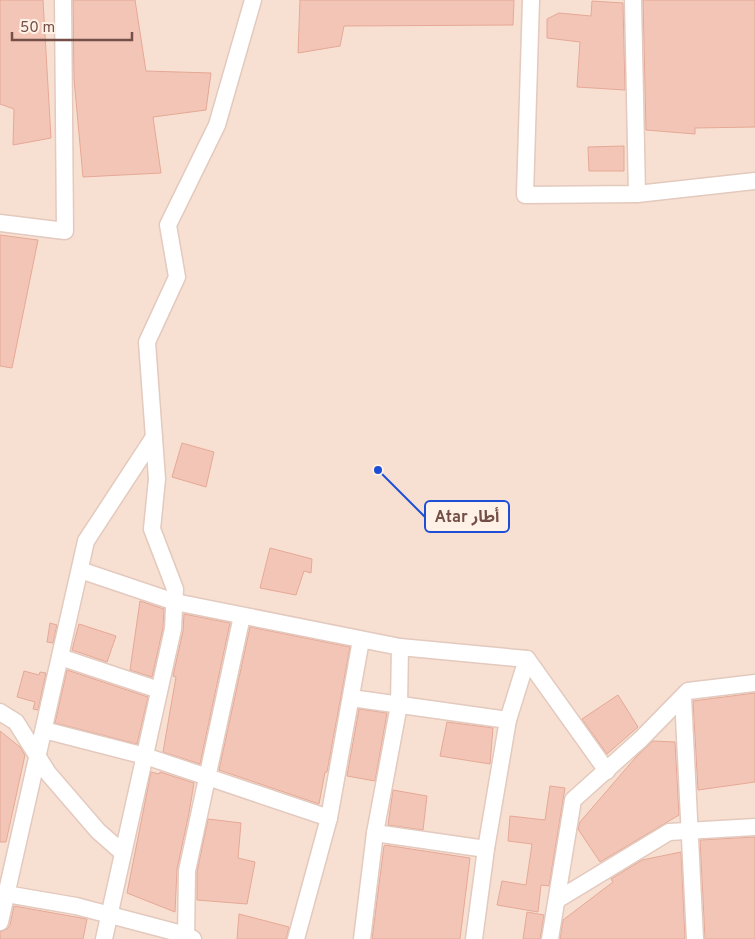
<svg xmlns="http://www.w3.org/2000/svg" width="755" height="939" viewBox="0 0 755 939" font-family="Overpass,'Noto Sans Arabic',sans-serif">
<rect width="100%" height="100%" fill="#fdede0"/>
<rect fill="#f7e0d1" x="0" y="0" width="755" height="939"/>
<g fill="#f3c5b6" stroke="#e6a896">
<path d="M 0,0 L 43,0 L 51,138 L 13,145 L 14,109 L 0,104 Z"/>
<path d="M 73,0 L 135,0 L 146,71 L 211,73 L 206,110 L 153,117 L 161,173 L 83,177 L 74,79 Z"/>
<path d="M 300,0 L 514,0 L 513,25 L 344,26 L 340,46 L 298,53 Z"/>
<path d="M 643,0 L 755,0 L 755,127 L 695,128 L 695,134 L 646,130 Z"/>
<path d="M 592,1 L 623,3 L 625,90 L 577,87 L 580,42 L 547,38 L 547,19 L 559,13 L 591,16 Z"/>
<path d="M 624,146 L 624,171 L 589,171 L 588,147 Z"/>
<path d="M 0,235 L 38,240 L 12,368 L 0,366 Z"/>
<path d="M 182,443 L 214,452 L 206,487 L 172,477 Z"/>
<path d="M 270,548 L 312,559 L 311,573 L 304,571 L 296,595 L 260,588 Z"/>
<path d="M 140,601 L 164,609 L 163,628 L 152,677 L 130,670 Z"/>
<path d="M 184,614 L 230,623 L 200,764 L 163,752 L 176,677 L 173,676 L 183,631 Z"/>
<path d="M 50,623 L 57,625 L 53,643 L 47,642 Z"/>
<path d="M 79,624 L 116,636 L 107,662 L 72,650 Z"/>
<path d="M 250,627 L 350,647 L 327,772 L 325,772 L 319,804 L 219,770 Z"/>
<path d="M 67,670 L 148,697 L 137,744 L 55,723 Z"/>
<path d="M 24,671 L 39,675 L 40,672 L 46,673 L 38,710 L 33,709 L 35,702 L 17,697 Z"/>
<path d="M 755,693 L 755,782 L 698,790 L 693,701 Z"/>
<path d="M 618,695 L 638,727 L 607,754 L 582,719 Z"/>
<path d="M 359,709 L 387,713 L 375,781 L 347,776 Z"/>
<path d="M 447,722 L 493,728 L 490,764 L 440,756 Z"/>
<path d="M 0,731 L 20,747 L 25,755 L 6,842 L 0,842 Z"/>
<path d="M 653,741 L 675,742 L 679,815 L 600,862 L 578,829 L 580,822 L 636,757 Z"/>
<path d="M 151,772 L 159,774 L 160,772 L 194,783 L 189,813 L 177,869 L 175,912 L 127,893 Z"/>
<path d="M 550,786 L 565,788 L 549,886 L 541,885 L 538,912 L 497,905 L 502,881 L 526,885 L 532,844 L 508,841 L 510,816 L 545,820 Z"/>
<path d="M 393,790 L 427,796 L 423,830 L 388,825 Z"/>
<path d="M 208,819 L 241,823 L 238,858 L 255,862 L 247,904 L 197,900 L 197,872 Z"/>
<path d="M 755,837 L 755,939 L 705,939 L 700,840 Z"/>
<path d="M 385,845 L 470,858 L 460,939 L 372,939 L 384,846 Z"/>
<path d="M 681,852 L 685,939 L 560,939 L 563,920 L 613,882 L 611,879 L 642,860 Z"/>
<path d="M 14,906 L 87,919 L 83,939 L 0,939 L 0,932 L 7,929 L 10,925 Z"/>
<path d="M 527,912 L 544,915 L 540,939 L 523,939 Z"/>
<path d="M 239,914 L 289,927 L 286,939 L 237,939 Z"/>
</g>
<g fill="none" stroke-linecap="round" stroke-linejoin="round">
<g stroke="#e3c9be" stroke-width="19">
<g id="minor">
<path d="M 531,0 L 525,195 L 637,194 L 633,0"/>
<path d="M 637,194 L 755,181"/>
<path d="M 0,223 L 65,231 L 63,0"/>
<path d="M 80,570 L 175,602 L 400,647 L 399,705 L 375,833 L 362,939"/>
<path d="M 400,647 L 527,659 L 508,720 L 486,849 L 474,939"/>
<path d="M 60,657 L 159,690"/>
<path d="M 527,659 L 607,771"/>
<path d="M 683,697 L 695,939"/>
<path d="M 351,698 L 508,720"/>
<path d="M 0,712 L 16,722 L 48,773 L 98,831 L 123,853"/>
<path d="M 44,730 L 145,756 L 329,818"/>
<path d="M 375,833 L 486,849"/>
<path d="M 0,893 L 76,906 L 186,935 L 193,939"/>
<path d="M 557,900 L 669,832 L 755,827"/>
<path d="M 0,922 L 86,541 L 154,437"/>
<path d="M 104,939 L 173,629 L 175,589 L 152,529 L 157,479 L 147,342 L 177,277 L 168,225 L 217,125 L 253,0"/>
<path d="M 186,939 L 187,871 L 242,616"/>
<path d="M 296,939 L 329,818 L 361,640"/>
<path d="M 550,939 L 573,800 L 641,739 L 688,691 L 755,683"/>
</g>
</g>
<use href="#minor" stroke="#fff" stroke-width="16"/>
</g>
<path fill="none" stroke="#1d4ed8" stroke-width="2" d="M378 470L425 517"/>
<circle fill="#1d4ed8" stroke="#fff1e6" stroke-width="2" cx="378" cy="470" r="5"/>
<rect fill="#fff1e6" stroke="#1d4ed8" stroke-width="2" x="425" y="501" width="84" height="31" rx="5"/>
<g font-size="16" text-anchor="middle" font-weight="bold" fill="#744f47">
<text x="467" y="522">Atar أطار</text>
</g>
<path d="M12 32v8h120v-8" fill="none" stroke="#744f47" stroke-width="2.5"/>
<text x="20" y="32" font-size="15" fill="#744f47" stroke="#fff1e6" stroke-width="4" paint-order="stroke">50 m</text>
</svg>
